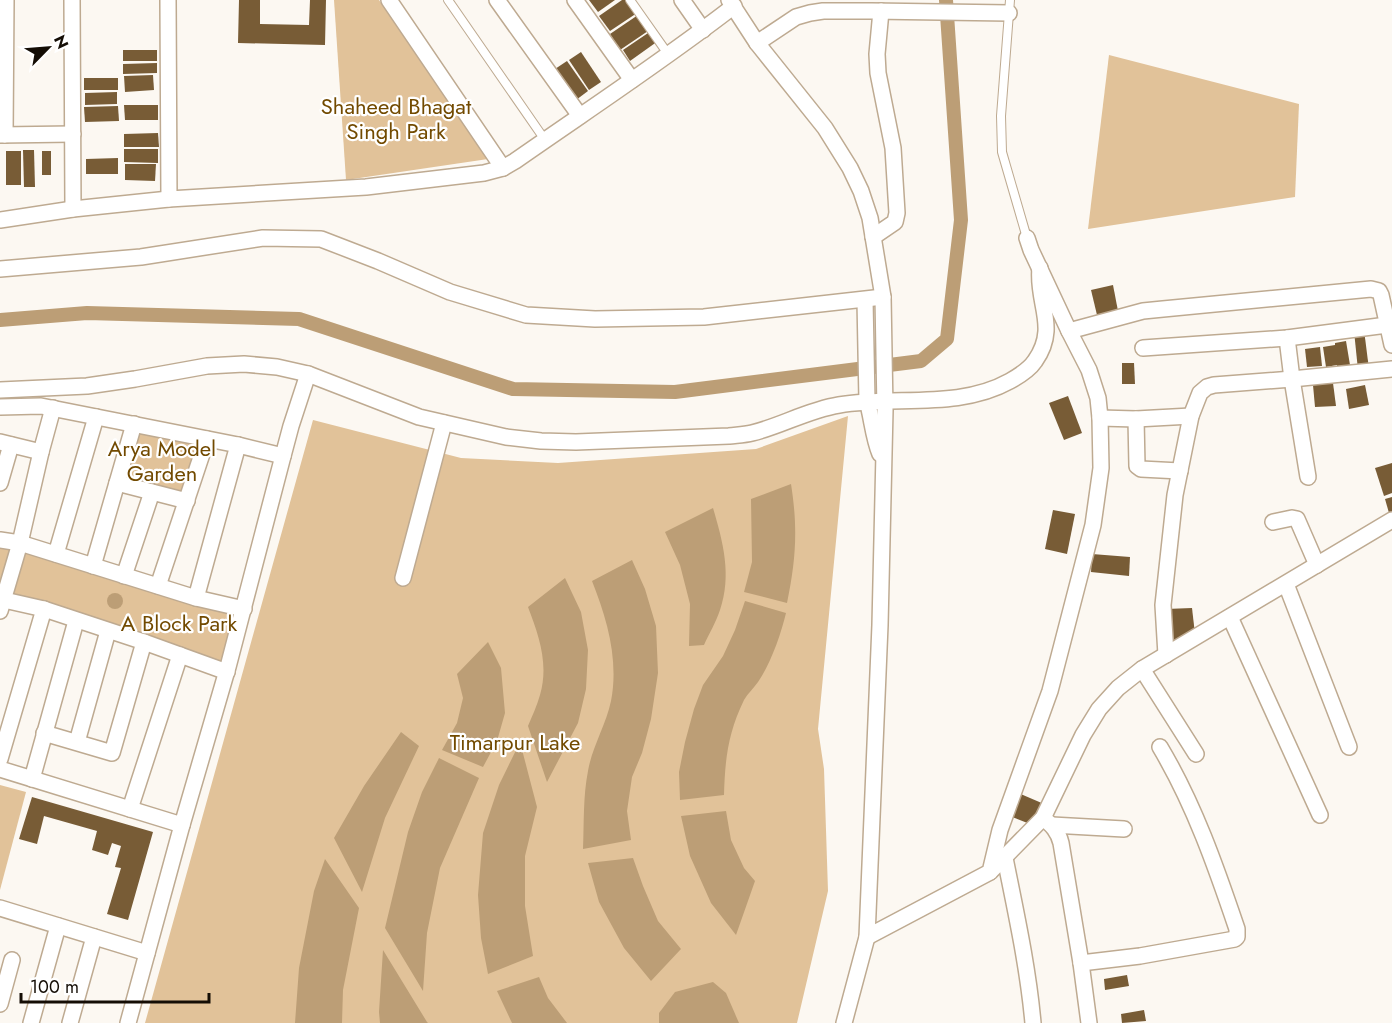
<svg xmlns="http://www.w3.org/2000/svg" width="1392" height="1023" viewBox="0 0 1392 1023" font-family="Jost,sans-serif">
<rect width="100%" height="100%" fill="#fcf8f2"/>
<g fill="#e1c299">
<path d="M 334,0 L 379,0 L 488,159 L 346,180 Z"/>
<path d="M 1109,55 L 1299,104 L 1295,197 L 1088,229 Z"/>
<path d="M 848,416 L 818,729 L 824,769 L 828,891 L 797,1023 L 145,1023 L 313,420 L 461,458 L 558,463 L 756,449 Z"/>
<path d="M 134,424 L 207,439 L 188,497 L 117,483 Z"/>
<path d="M 0,539 L 240,612 L 225,668 L 0,597 Z"/>
<path d="M 0,785 L 26,792 L 0,890 Z"/>
</g>
<g fill="#bc9e76">
<path d="M 791,484 C 798,528 796,560 787,603 L 744,592 L 752,562 L 751,499 Z"/>
<path d="M 713,508 C 723,542 732,575 720,610 C 716,622 709,634 704,645 L 689,646 L 690,604 L 680,565 L 665,532 Z"/>
<path d="M 632,560 L 645,589 L 656,626 L 658,673 L 651,719 L 642,753 L 632,777 L 627,811 L 631,840 L 583,849 C 584,823 583,796 588,771 C 592,747 606,725 611,701 C 619,660 607,619 592,581 Z"/>
<path d="M 565,578 L 581,612 L 588,650 L 586,689 L 578,723 L 547,782 L 528,726 C 532,716 537,706 540,695 C 549,664 539,636 528,607 Z"/>
<circle cx="115" cy="601" r="8"/>
<path d="M 745,601 L 786,613 C 781,634 771,663 758,682 C 754,688 748,693 744,700 C 728,733 725,759 724,795 L 680,800 L 679,772 L 685,742 L 694,709 L 703,685 L 723,656 L 735,630 Z"/>
<path d="M 488,642 L 501,668 L 505,713 L 497,741 L 483,767 L 442,750 L 457,723 L 463,698 L 457,674 Z"/>
<path d="M 401,732 L 419,746 L 385,818 L 362,892 L 334,838 L 364,786 Z"/>
<path d="M 520,742 L 537,807 L 525,856 L 525,906 L 533,956 L 488,974 L 481,938 L 478,895 L 483,833 L 499,785 Z"/>
<path d="M 439,758 L 479,778 L 440,868 L 427,933 L 423,991 L 385,928 L 408,832 L 422,792 Z"/>
<path d="M 726,811 L 731,840 L 744,868 L 755,881 L 736,935 L 711,903 L 690,856 L 681,816 Z"/>
<path d="M 633,858 L 643,886 L 658,921 L 681,949 L 651,981 L 624,948 L 599,902 L 588,863 Z"/>
<path d="M 325,859 L 359,908 L 343,990 L 342,1023 L 295,1023 L 299,968 L 314,891 Z"/>
<path d="M 383,950 L 427,1022 L 428,1023 L 380,1023 L 379,1012 Z"/>
<path d="M 539,977 L 548,998 L 567,1023 L 512,1023 L 497,991 Z"/>
<path d="M 713,982 L 726,993 L 739,1023 L 659,1023 L 659,1013 L 675,992 Z"/>
</g>
<g fill="none" stroke-linecap="round" stroke-linejoin="round">
<path stroke="#bc9e76" stroke-width="14" d="M 0,320 L 87,313 L 299,319 L 513,389 L 675,392 L 921,361 L 947,339 L 961,220 L 946,0"/>
</g>
<g fill="#785c36">
<path d="M 239,0 L 260,0 L 260,24 L 309,25 L 310,0 L 326,0 L 325,45 L 238,43 Z"/>
<path d="M 589,0 L 615,0 L 598,12 Z"/>
<path d="M 622,0 L 629,0 L 637,13 L 610,31 L 599,16 Z"/>
<path d="M 638,15 L 648,31 L 620,50 L 610,34 Z"/>
<path d="M 651,31 L 658,41 L 630,61 L 623,50 Z"/>
<rect x="123" y="50" width="34" height="11"/>
<path d="M 581,52 L 601,82 L 589,90 L 569,60 Z"/>
<path d="M 567,61 L 588,91 L 576,100 L 555,69 Z"/>
<path d="M 157,63 L 157,73 L 123,74 L 123,64 Z"/>
<path d="M 153,75 L 154,90 L 125,92 L 124,76 Z"/>
<rect x="84" y="78" width="34" height="12"/>
<path d="M 117,92 L 117,104 L 85,105 L 85,93 Z"/>
<path d="M 124,105 L 158,105 L 158,120 L 125,120 Z"/>
<path d="M 118,106 L 119,121 L 85,122 L 84,107 Z"/>
<path d="M 158,133 L 159,147 L 124,147 L 124,134 Z"/>
<path d="M 124,149 L 158,149 L 158,163 L 124,162 Z"/>
<path d="M 23,150 L 34,150 L 35,187 L 24,187 Z"/>
<rect x="6" y="151" width="15" height="34"/>
<rect x="42" y="151" width="9" height="24"/>
<path d="M 118,158 L 118,174 L 86,174 L 86,159 Z"/>
<path d="M 125,164 L 156,164 L 155,181 L 125,180 Z"/>
<path d="M 1113,285 L 1118,311 L 1097,315 L 1091,290 Z"/>
<path d="M 1364,330 L 1369,369 L 1358,370 L 1354,331 Z"/>
<path d="M 1346,341 L 1350,365 L 1337,367 L 1337,365 L 1326,367 L 1323,347 L 1335,345 L 1335,343 Z"/>
<path d="M 1320,347 L 1322,366 L 1307,367 L 1305,349 Z"/>
<path d="M 1122,363 L 1134,363 L 1135,384 L 1122,384 Z"/>
<path d="M 1333,383 L 1336,406 L 1315,407 L 1313,385 Z"/>
<path d="M 1365,385 L 1369,405 L 1349,409 L 1346,389 Z"/>
<path d="M 1068,396 L 1082,433 L 1064,440 L 1049,403 Z"/>
<path d="M 1392,463 L 1392,493 L 1384,496 L 1375,468 Z"/>
<path d="M 1392,497 L 1392,512 L 1389,513 L 1385,499 Z"/>
<path d="M 1053,510 L 1075,514 L 1067,554 L 1045,549 Z"/>
<path d="M 1092,554 L 1130,557 L 1129,576 L 1091,572 Z"/>
<path d="M 1192,608 L 1195,634 L 1171,644 L 1166,609 Z"/>
<path d="M 1016,792 L 1044,804 L 1035,826 L 1007,815 Z"/>
<path d="M 32,797 L 153,832 L 128,920 L 107,914 L 121,868 L 115,867 L 121,846 L 112,843 L 108,855 L 92,850 L 97,831 L 44,816 L 37,844 L 19,839 Z"/>
<path d="M 1127,975 L 1129,986 L 1105,990 L 1104,979 Z"/>
<path d="M 1144,1010 L 1146,1021 L 1122,1023 L 1121,1014 Z"/>
</g>
<g fill="none" stroke-linecap="round" stroke-linejoin="round">
<g stroke="#beaa91" stroke-width="10">
<g id="service">
<path d="M 448,0 L 545,140"/>
<path d="M 630,0 L 668,54"/>
<path d="M 1010,0 L 1001,116 L 1002,152 L 1027,238"/>
</g>
</g>
<g stroke="#beaa91" stroke-width="18">
<g id="minor">
<path d="M 72,0 L 73,209"/>
<path d="M 168,0 L 169,199"/>
<path d="M 389,0 L 503,168"/>
<path d="M 497,0 L 580,116"/>
<path d="M 575,0 L 632,80"/>
<path d="M 682,0 L 703,30"/>
<path d="M 729,0 L 757,43 L 825,128 L 850,168 L 861,191 L 870,218 L 883,297 L 885,410 L 880,625 L 867,937 L 844,1023"/>
<path d="M 757,43 L 796,17 L 810,13 L 823,11 L 872,11 L 1009,13"/>
<path d="M 0,135 L 73,134"/>
<path d="M 5,135 L 6,0"/>
<path d="M 0,220 L 73,209 L 169,199 L 366,187 L 484,173 L 503,168 L 515,161 C 588,110 663,61 734,6"/>
<path d="M 873,237 L 895,222 L 897,213 L 893,148 L 878,73 L 877,54 L 881,11"/>
<path d="M 0,269 L 141,257 L 263,238 L 321,239 L 378,261 L 450,292 L 526,315 L 595,319 L 704,317 L 883,297"/>
<path d="M 865,300 L 867,401 C 872,418 873,437 880,454"/>
<path d="M 1069,331 L 1143,311 L 1163,309 L 1371,289 L 1379,291 L 1381,295 L 1392,345"/>
<path d="M 1287,338 L 1292,379 L 1308,477"/>
<path d="M 1143,348 L 1287,338 L 1387,325"/>
<path d="M 0,390 L 87,386 L 135,379 L 207,366 L 244,364 L 277,367 L 308,374 L 419,417 L 506,437 L 541,441 L 576,442 L 729,436 C 737,435 744,435 752,433 C 781,426 808,410 839,405 C 895,395 958,410 1010,381 C 1019,376 1029,370 1035,361 C 1059,327 1036,303 1040,268"/>
<path d="M 0,407 L 41,406 L 238,445 L 283,456 L 228,667 L 182,825 L 128,1023"/>
<path d="M 1100,418 L 1136,419 L 1191,416"/>
<path d="M 1136,419 L 1137,466 L 1141,469 L 1180,471"/>
<path d="M 0,442 L 41,452"/>
<path d="M 283,456 L 291,426 L 308,374"/>
<path d="M 0,483 L 11,445"/>
<path d="M 117,483 L 187,501"/>
<path d="M 1273,522 L 1292,518 L 1297,519 L 1317,565"/>
<path d="M 0,540 L 20,543 L 196,598 L 244,609"/>
<path d="M 56,554 L 96,417"/>
<path d="M 93,566 L 134,424"/>
<path d="M 124,576 L 152,492"/>
<path d="M 403,578 L 444,423"/>
<path d="M 1286,584 L 1349,747"/>
<path d="M 158,586 L 207,439"/>
<path d="M 196,598 L 238,445"/>
<path d="M 0,599 L 44,609 L 144,642 L 227,672"/>
<path d="M 0,611 L 20,543 L 41,452 L 53,408"/>
<path d="M 1230,617 L 1320,815"/>
<path d="M 1166,655 L 1163,605 L 1175,495 L 1191,416 L 1200,393 L 1207,387 L 1214,385 L 1292,379 L 1392,369"/>
<path d="M 1142,669 L 1196,754"/>
<path d="M 44,733 L 112,753 L 144,642"/>
<path d="M 77,742 L 108,631"/>
<path d="M 0,759 L 44,609"/>
<path d="M 0,769 L 182,825"/>
<path d="M 32,779 L 76,621"/>
<path d="M 130,809 L 180,655"/>
<path d="M 1043,818 C 1052,825 1058,831 1061,843 L 1081,963 L 1089,1023"/>
<path d="M 1052,825 L 1124,829"/>
<path d="M 1005,858 C 1016,913 1028,967 1033,1023"/>
<path d="M 990,872 L 1043,818 L 1083,735 L 1099,709 L 1118,688 L 1142,669 L 1392,520"/>
<path d="M 0,908 L 147,953"/>
<path d="M 867,937 L 990,872 L 1000,830 L 1050,691 L 1093,525 L 1101,468 L 1100,418 L 1098,398 L 1089,370 L 1069,331 L 1031,250 L 1027,238"/>
<path d="M 1081,963 L 1140,956 L 1235,939 L 1237,937 L 1237,929 C 1216,867 1194,804 1160,747"/>
<path d="M 0,1004 L 12,960"/>
<path d="M 31,1023 L 58,926"/>
<path d="M 70,1023 L 94,937"/>
</g>
</g>
<use href="#service" stroke="#fff" stroke-width="8"/>
<use href="#minor" stroke="#fff" stroke-width="15"/>
</g>
<g text-anchor="middle" dominant-baseline="central" stroke-width="4.5" stroke-linejoin="round" paint-order="stroke">
<g font-size="22" fill="#724a00" stroke="#fff">
<text x="396" y="106">Shaheed Bhagat<tspan x="396" dy="25">Singh Park</tspan></text>
<text x="162" y="448">Arya Model<tspan x="162" dy="25">Garden</tspan></text>
<text x="179" y="623">A Block Park</text>
<text x="515" y="742">Timarpur Lake</text>
</g>
</g>
<g transform="translate(48 48) rotate(65)" stroke="#ffffff" stroke-width="4.5" paint-order="stroke">
<path d="M0-4.5L10 22L0 15L-10 22Z" fill="#140d05"/>
<text y="-9" font-size="16" font-weight="bold" text-anchor="middle" fill="#140d05">N</text>
</g>
<path d="M21 993v9h188v-9" fill="none" stroke="#140d05" stroke-width="3"/>
<text x="30" y="993" font-size="18" fill="#140d05" stroke="#ffffff" stroke-width="4.5" paint-order="stroke">100 m</text>
</svg>
